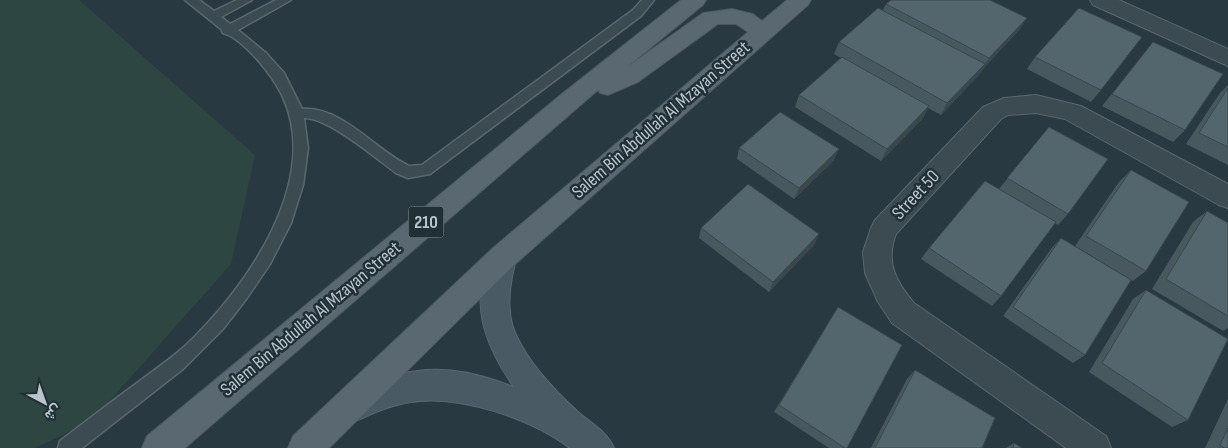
<svg xmlns="http://www.w3.org/2000/svg" width="1228" height="448" viewBox="0 0 1228 448" font-family="'Sofia Sans Condensed',Vazirmatn,sans-serif">
<rect width="100%" height="100%" fill="#283941"/>
<path fill="#2d4642" d="M 0,0 L 79,0 L 255,155 L 231,264 L 92,421 L 35,448 L 0,448 Z"/>
<g fill="none" stroke-linecap="round" stroke-linejoin="round">
<g stroke="#5a676f" stroke-width="3">
<path id="lane" d="M 185,0 L 199,0 L 214,11 L 237,0 L 252,0 L 221,17 L 230,24 L 276,0 L 291,0 L 238,30 L 266,53 L 284,73 L 302,109 C 342,106 375,150 409,166 L 422,165 L 633,10 L 642,0 L 654,0 L 641,16 L 430,174 L 408,178 L 396,173 C 376,158 327,117 304,118 L 308,148 L 303,185 L 291,223 L 270,264 L 247,298 L 223,329 L 183,369 L 82,448 L 58,448 L 60,441 C 84,423 108,404 133,386 C 150,373 168,361 184,347 C 245,290 323,181 282,95 C 272,75 244,39 223,33 L 221,29 Z"/>
</g>
<g stroke="#5a676f" stroke-width="2">
<g id="street">
<path d="M 1090,0 L 1119,0 L 1228,49 L 1228,66 L 1093,5 Z"/>
<path d="M 1036,95 L 1081,106 L 1228,184 L 1228,208 L 1219,205 L 1065,119 L 1036,113 L 1008,115 L 1001,119 L 896,234 C 885,262 896,282 914,303 L 1106,436 L 1111,448 L 1066,448 L 892,323 L 878,302 L 865,273 L 863,252 L 871,228 L 875,220 L 983,107 L 1004,98 Z"/>
</g>
</g>
<g stroke="#5a676f" stroke-width="2">
<path id="secondary" d="M 503,245 L 513,248 C 518,259 514,266 512,277 C 508,296 508,320 517,337 C 530,364 555,391 577,411 C 591,424 606,430 614,448 L 570,448 C 532,419 459,394 411,402 C 390,405 372,414 353,422 L 341,417 L 337,406 L 341,395 C 410,366 443,360 514,387 C 483,343 468,299 493,248 Z"/>
</g>
<g stroke="#49565e" stroke-width="2">
<path id="primary" d="M 681,0 L 706,0 L 703,5 L 627,67 L 703,13 L 732,9 L 753,14 L 762,21 L 787,0 L 811,0 L 808,5 L 513,266 L 329,448 L 288,448 L 293,436 L 493,248 L 748,32 L 736,24 L 718,24 L 638,82 L 608,95 L 600,93 L 598,90 L 185,448 L 142,448 L 147,436 L 563,93 Z"/>
</g>
<use href="#lane" fill="#3c4a51" fill-rule="evenodd"/>
<use href="#street" fill="#3c4a51" fill-rule="evenodd"/>
<use href="#secondary" fill="#4a5a64" fill-rule="evenodd"/>
<use href="#primary" fill="#5a6971" fill-rule="evenodd"/>
</g>
<g fill="#47585f">
<path d="M 886,4 L 1027,18 L 1019,30 L 982,70 L 978,76 L 941,115 L 928,108 L 923,118 L 881,161 L 795,107 L 799,95 L 841,58 L 834,54 L 839,42 L 883,10 Z"/>
<path d="M 1153,42 L 1185,130 L 1173,142 L 1102,106 Z"/>
<path d="M 1035,57 L 1101,90 L 1091,102 L 1027,69 Z"/>
<path d="M 1228,85 L 1228,165 L 1186,144 L 1220,93 Z"/>
<path d="M 1049,127 L 1068,214 L 1058,225 L 1055,223 L 1001,296 L 992,306 L 921,259 L 929,248 L 999,189 Z"/>
<path d="M 739,148 L 834,160 L 794,199 L 737,159 Z"/>
<path d="M 1131,170 L 1146,271 L 1133,281 L 1075,246 L 1119,182 Z"/>
<path d="M 1207,211 L 1228,223 L 1228,328 L 1223,331 L 1152,289 L 1193,222 Z"/>
<path d="M 701,228 L 819,234 L 814,245 L 769,292 L 699,238 Z"/>
<path d="M 1061,238 L 1085,355 L 1073,363 L 1003,316 L 1051,249 Z"/>
<path d="M 1146,290 L 1188,420 L 1172,427 L 1089,372 L 1133,299 Z"/>
<path d="M 838,307 L 847,448 L 829,448 L 774,412 Z"/>
<path d="M 915,370 L 982,448 L 871,448 L 907,379 Z"/>
<path d="M 1228,399 L 1228,448 L 1205,448 Z"/>
<path d="M 1014,443 L 1022,448 L 1006,448 Z"/>
</g>
<g fill="#3a474d">
<path d="M 1027,18 L 1019,30 L 982,70 L 978,76 L 941,115 L 947,103 L 985,64 L 989,58 Z"/>
<path d="M 929,106 L 923,118 L 881,161 L 887,149 Z"/>
<path d="M 839,149 L 834,160 L 794,199 L 799,188 Z"/>
<path d="M 819,234 L 814,245 L 769,292 L 773,282 Z"/>
</g>
<g fill="#53666e" stroke="#3a474d">
<path d="M 891,0 L 990,0 L 1027,18 L 989,58 L 886,4 Z"/>
<path d="M 878,8 L 985,64 L 947,103 L 839,42 Z"/>
<path d="M 1079,8 L 1142,37 L 1101,90 L 1035,57 Z"/>
<path d="M 1153,42 L 1223,74 L 1185,130 L 1112,94 Z"/>
<path d="M 842,57 L 929,106 L 887,149 L 799,95 Z"/>
<path d="M 1228,88 L 1228,147 L 1199,133 Z"/>
<path d="M 780,112 L 839,149 L 799,188 L 739,148 Z"/>
<path d="M 1049,127 L 1108,159 L 1068,214 L 1007,178 Z"/>
<path d="M 1131,170 L 1189,202 L 1146,271 L 1086,236 Z"/>
<path d="M 985,181 L 1056,222 L 1001,296 L 929,248 Z"/>
<path d="M 748,184 L 819,234 L 773,282 L 701,228 Z"/>
<path d="M 1207,211 L 1228,223 L 1228,316 L 1166,279 Z"/>
<path d="M 1061,238 L 1131,280 L 1085,355 L 1013,307 Z"/>
<path d="M 1146,290 L 1228,339 L 1188,420 L 1102,363 Z"/>
<path d="M 838,307 L 902,345 L 847,448 L 845,448 L 779,405 Z"/>
<path d="M 915,370 L 995,418 L 982,448 L 875,448 Z"/>
<path d="M 1228,428 L 1228,448 L 1224,448 L 1220,445 Z"/>
<path d="M 1014,443 L 1022,448 L 1013,448 Z"/>
</g>
<g text-anchor="middle" dominant-baseline="central" stroke-width="5" stroke-linejoin="round" paint-order="stroke">
<rect fill="#212f37" stroke="#8b979f" stroke-width="1" x="408.5" y="206.5" width="35" height="31" rx="4"/>
<g font-size="18" font-weight="bold" fill="#b9c4cb">
<text x="426" y="222">210</text>
</g>
<g font-size="19" fill="#b9c4cb" stroke="#212f37">
<text transform="translate(661 120) rotate(-41)">Salem Bin Abdullah Al Mzayan Street</text>
<text transform="translate(916 195) rotate(-47)">Street 50</text>
<text transform="translate(311 319) rotate(-40)">Salem Bin Abdullah Al Mzayan Street</text>
</g>
</g>
<g transform="translate(45 403) rotate(139)" stroke="#212f37" stroke-width="4" paint-order="stroke">
<path d="M0-4L9 19L0 12L-9 19Z" fill="#b9c4cb"/>
<text y="-8" font-size="14" font-weight="bold" text-anchor="middle" fill="#b9c4cb">ش</text>
</g>
</svg>
